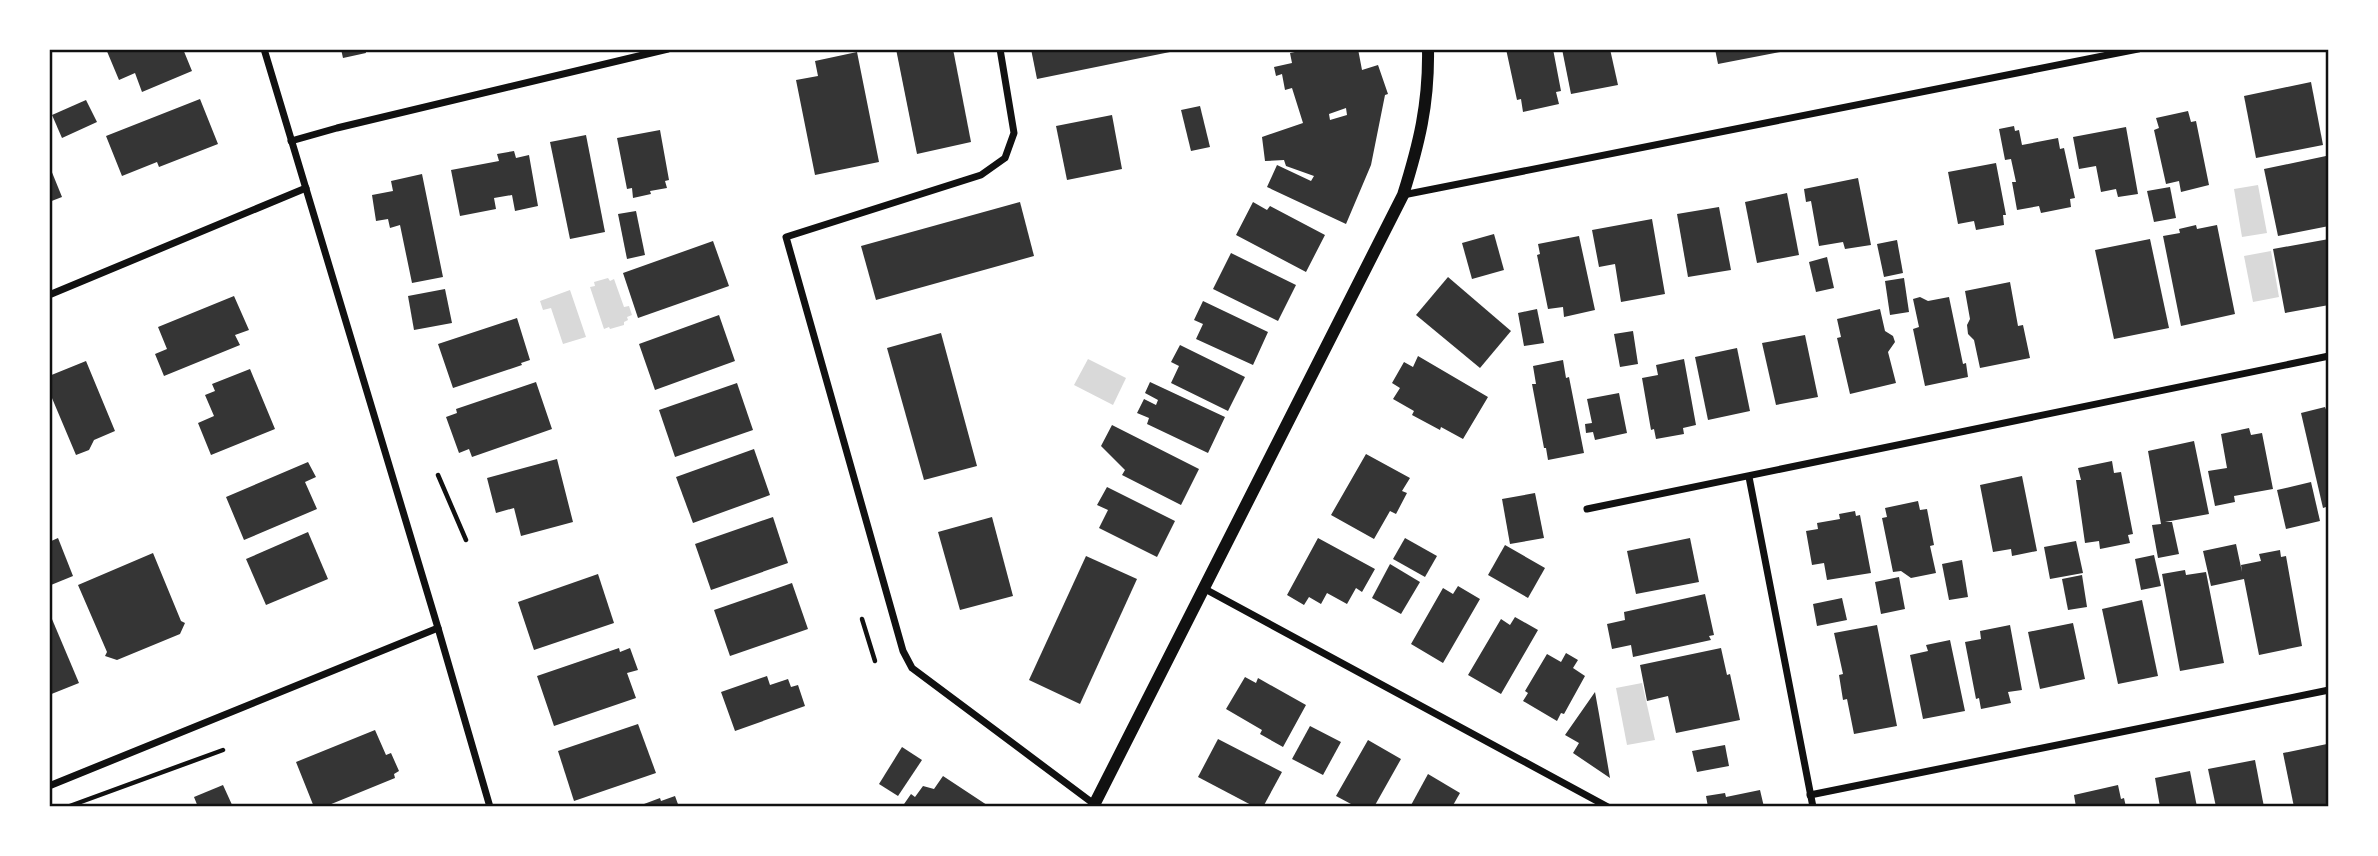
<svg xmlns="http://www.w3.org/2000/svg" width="2378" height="856" viewBox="0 0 2378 856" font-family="Cabin,sans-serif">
<rect width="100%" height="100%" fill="#fff"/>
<g fill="#d9d9d9">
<path d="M 2258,185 L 2267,233 L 2242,237 L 2234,189 Z"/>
<path d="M 2271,251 L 2279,297 L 2253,302 L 2244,256 Z"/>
<path d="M 608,278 L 610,281 L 614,279 L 624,307 L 629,306 L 632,315 L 627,317 L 628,320 L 624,322 L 624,325 L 610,329 L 609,327 L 604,329 L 590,287 L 595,286 L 594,282 Z"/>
<path d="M 570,290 L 586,337 L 563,344 L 551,308 L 543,310 L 540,301 Z"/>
<path d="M 1088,359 L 1126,378 L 1113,405 L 1074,385 Z"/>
<path d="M 1642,683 L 1655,740 L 1627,745 L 1616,688 Z"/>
</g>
<g fill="#353535" fill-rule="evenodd">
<path d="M 106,49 L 183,49 L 192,71 L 142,92 L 135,73 L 119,80 Z"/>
<path d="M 341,49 L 365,49 L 366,53 L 343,58 Z"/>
<path d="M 896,49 L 953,49 L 971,142 L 917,154 Z"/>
<path d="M 1031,49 L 1170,49 L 1170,52 L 1037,79 Z"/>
<path d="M 1309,49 L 1358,49 L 1362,70 L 1378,65 L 1388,94 L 1385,95 L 1371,165 L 1346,224 L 1267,187 L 1277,165 L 1311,181 L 1314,176 L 1286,166 L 1284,160 L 1265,161 L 1262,137 L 1303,123 L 1292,88 L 1285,90 L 1282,74 L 1276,76 L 1274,67 L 1292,63 L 1290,53 ZM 1346,108 L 1347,115 L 1330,120 L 1329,114 Z"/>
<path d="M 1506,49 L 1553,49 L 1561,91 L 1556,92 L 1559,104 L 1523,112 L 1521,99 L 1517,100 Z"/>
<path d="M 1562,49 L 1610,49 L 1618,85 L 1571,94 Z"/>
<path d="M 1715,49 L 1779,49 L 1780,52 L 1718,64 Z"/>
<path d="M 857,52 L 879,162 L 815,175 L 796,80 L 818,76 L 815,61 Z"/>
<path d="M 2311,82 L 2323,145 L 2256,158 L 2244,96 Z"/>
<path d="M 200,99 L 218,144 L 159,167 L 157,162 L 122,176 L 106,136 Z"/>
<path d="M 86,100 L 97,122 L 62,138 L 52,115 Z"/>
<path d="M 1200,106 L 1210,147 L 1191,151 L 1181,110 Z"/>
<path d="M 2188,111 L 2191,122 L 2196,121 L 2209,185 L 2181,192 L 2179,181 L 2166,184 L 2154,130 L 2159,128 L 2156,118 Z"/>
<path d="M 1112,115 L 1122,169 L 1067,180 L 1056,126 Z"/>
<path d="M 2014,126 L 2015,131 L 2019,130 L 2022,145 L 2058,138 L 2060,149 L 2064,148 L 2075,198 L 2070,199 L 2071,207 L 2041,213 L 2039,206 L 2017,210 L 2012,182 L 2016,182 L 2011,159 L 2005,160 L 1999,129 Z"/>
<path d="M 2126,127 L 2138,194 L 2118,197 L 2116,189 L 2101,192 L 2096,166 L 2079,169 L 2073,137 Z"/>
<path d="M 660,130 L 669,180 L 665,181 L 667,188 L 650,191 L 651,194 L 633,198 L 632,188 L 627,189 L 617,138 Z"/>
<path d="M 586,135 L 605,232 L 570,239 L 550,142 Z"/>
<path d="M 514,151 L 516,158 L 529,155 L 538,206 L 515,211 L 512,195 L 494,198 L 496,209 L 460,216 L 451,170 L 499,161 L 497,154 Z"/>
<path d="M 2326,156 L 2329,170 L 2329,226 L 2278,236 L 2264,169 Z"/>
<path d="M 1996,163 L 2006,215 L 2003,215 L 2004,225 L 1976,230 L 1974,221 L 1958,224 L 1948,172 Z"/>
<path d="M 49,165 L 62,197 L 49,202 Z"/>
<path d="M 422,174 L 443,277 L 412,283 L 400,225 L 390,228 L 388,219 L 376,221 L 372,195 L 393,191 L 391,181 Z"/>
<path d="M 1858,178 L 1871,245 L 1845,249 L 1843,242 L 1819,246 L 1811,201 L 1806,202 L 1804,189 Z"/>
<path d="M 2170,187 L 2176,218 L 2154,222 L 2147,191 Z"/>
<path d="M 1787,193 L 1799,255 L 1757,263 L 1745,202 Z"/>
<path d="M 1020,202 L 1034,256 L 876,300 L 861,246 Z"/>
<path d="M 1253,202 L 1267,210 L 1270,206 L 1325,235 L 1306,272 L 1236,235 Z"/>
<path d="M 1719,207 L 1731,270 L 1688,277 L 1677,214 Z"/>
<path d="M 636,211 L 645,255 L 627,259 L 618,214 Z"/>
<path d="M 1652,219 L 1665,294 L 1621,302 L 1615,264 L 1599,267 L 1592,230 Z"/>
<path d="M 2196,225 L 2197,229 L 2217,225 L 2235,314 L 2181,326 L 2163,236 L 2180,233 L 2179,229 Z"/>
<path d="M 1494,234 L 1504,270 L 1472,279 L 1462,243 Z"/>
<path d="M 1579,236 L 1595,310 L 1564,317 L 1563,307 L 1548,309 L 1537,255 L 1540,254 L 1538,244 Z"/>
<path d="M 2150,239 L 2169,328 L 2114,339 L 2095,250 Z"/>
<path d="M 2329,239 L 2329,305 L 2285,313 L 2273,249 Z"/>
<path d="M 1897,240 L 1903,273 L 1884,277 L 1877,244 Z"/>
<path d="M 713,241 L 729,286 L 638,318 L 623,273 Z"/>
<path d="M 1231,253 L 1296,285 L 1278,321 L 1213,289 Z"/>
<path d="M 1827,257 L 1834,288 L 1816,292 L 1809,262 Z"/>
<path d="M 1448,277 L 1511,331 L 1480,368 L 1416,315 Z"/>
<path d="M 1904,278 L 1909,312 L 1890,315 L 1885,281 Z"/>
<path d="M 2010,282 L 2018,326 L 2023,325 L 2030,358 L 1980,368 L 1974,340 L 1968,334 L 1967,325 L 1970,319 L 1965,291 Z"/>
<path d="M 445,289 L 452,323 L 414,330 L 408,296 Z"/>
<path d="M 234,296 L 249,330 L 235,335 L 240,345 L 164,376 L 155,354 L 167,349 L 158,327 Z"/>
<path d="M 1920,297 L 1928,301 L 1949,297 L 1963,364 L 1966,363 L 1968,377 L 1925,386 L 1913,329 L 1919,327 L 1913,299 Z"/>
<path d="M 1203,301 L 1268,332 L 1253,365 L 1196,339 L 1203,324 L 1194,320 Z"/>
<path d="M 1537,309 L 1544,343 L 1524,346 L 1518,313 Z"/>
<path d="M 1880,309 L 1885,331 L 1893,336 L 1895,342 L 1888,352 L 1896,383 L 1850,394 L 1837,338 L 1841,337 L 1837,319 Z"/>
<path d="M 719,315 L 735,361 L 655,390 L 639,344 Z"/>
<path d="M 517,318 L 530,360 L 521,363 L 522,365 L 453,388 L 438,344 Z"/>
<path d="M 1633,331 L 1638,364 L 1620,367 L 1614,334 Z"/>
<path d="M 941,333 L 977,466 L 924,480 L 887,348 Z"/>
<path d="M 1805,335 L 1818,397 L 1776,405 L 1762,343 Z"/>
<path d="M 1180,345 L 1245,377 L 1228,411 L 1171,383 L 1179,366 L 1171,362 Z"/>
<path d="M 1737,348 L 1750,411 L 1708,420 L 1695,357 Z"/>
<path d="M 1418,356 L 1488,397 L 1463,439 L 1441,427 L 1440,430 L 1412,415 L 1414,411 L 1393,399 L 1400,388 L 1392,383 L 1404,362 L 1413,367 Z"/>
<path d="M 1684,359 L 1696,425 L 1683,428 L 1684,434 L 1656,439 L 1654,429 L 1651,430 L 1642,378 L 1658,375 L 1656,365 Z"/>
<path d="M 1563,360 L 1566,378 L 1569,377 L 1584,453 L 1548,460 L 1546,448 L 1544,448 L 1532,384 L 1536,384 L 1533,366 Z"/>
<path d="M 86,361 L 115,431 L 94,440 L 89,450 L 76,455 L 49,391 L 49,376 Z"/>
<path d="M 250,369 L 275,429 L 211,455 L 198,423 L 214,416 L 205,395 L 215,391 L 212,384 Z"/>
<path d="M 536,382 L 552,429 L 472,457 L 469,449 L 459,453 L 446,417 L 457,413 L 456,409 Z"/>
<path d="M 1150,382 L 1225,417 L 1208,453 L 1147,424 L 1149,418 L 1137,413 L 1144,399 L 1156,405 L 1158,400 L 1145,393 Z"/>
<path d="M 737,383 L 753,430 L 675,457 L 659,410 Z"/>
<path d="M 1619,393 L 1627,433 L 1595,440 L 1593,432 L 1586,433 L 1585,424 L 1592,423 L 1587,399 Z"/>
<path d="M 2325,407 L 2329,417 L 2329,506 L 2323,508 L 2301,413 Z"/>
<path d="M 1112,425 L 1199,469 L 1181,505 L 1122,475 L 1125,470 L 1101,446 Z"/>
<path d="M 2249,428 L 2251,435 L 2262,433 L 2273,489 L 2234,496 L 2235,502 L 2215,506 L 2208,471 L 2227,468 L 2221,434 Z"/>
<path d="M 2194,441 L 2209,514 L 2165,522 L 2172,522 L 2179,554 L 2158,558 L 2152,525 L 2161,524 L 2148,451 Z"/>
<path d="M 754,449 L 770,495 L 693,523 L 676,477 Z"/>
<path d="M 1366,454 L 1410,478 L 1402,491 L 1407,493 L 1396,514 L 1390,511 L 1374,539 L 1331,515 Z"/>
<path d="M 557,459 L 573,522 L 521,536 L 514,508 L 496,513 L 487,478 Z"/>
<path d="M 2112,461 L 2114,473 L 2121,472 L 2133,534 L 2128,535 L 2130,543 L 2100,549 L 2099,541 L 2085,543 L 2076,480 L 2081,480 L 2078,468 Z"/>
<path d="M 308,462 L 316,477 L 305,482 L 317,509 L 244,540 L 226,497 Z"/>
<path d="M 2022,476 L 2037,551 L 2012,556 L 2011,549 L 1993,552 L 1980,485 Z"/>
<path d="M 2311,482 L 2320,521 L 2286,529 L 2277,490 Z"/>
<path d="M 1107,487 L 1175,521 L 1157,557 L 1099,528 L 1108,510 L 1097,505 Z"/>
<path d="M 1535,493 L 1544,538 L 1510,544 L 1502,499 Z"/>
<path d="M 1918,501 L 1920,510 L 1927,509 L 1934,545 L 1930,546 L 1936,573 L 1911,578 L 1901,571 L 1893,572 L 1882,518 L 1887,517 L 1885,508 Z"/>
<path d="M 1855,511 L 1856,516 L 1860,515 L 1871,573 L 1827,580 L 1824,563 L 1812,565 L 1806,531 L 1818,529 L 1817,523 L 1840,519 L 1839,514 Z"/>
<path d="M 773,517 L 788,563 L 711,590 L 695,544 Z"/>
<path d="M 992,517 L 1013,596 L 960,610 L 938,532 Z"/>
<path d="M 308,532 L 328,579 L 266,605 L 246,559 Z"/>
<path d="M 58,538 L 73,576 L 51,585 L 49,542 Z"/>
<path d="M 1318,538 L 1375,569 L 1362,592 L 1356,588 L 1347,604 L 1327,593 L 1321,604 L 1309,597 L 1304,605 L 1287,595 Z"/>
<path d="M 1405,538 L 1437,556 L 1425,577 L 1393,559 Z"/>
<path d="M 1690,538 L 1699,582 L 1636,594 L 1627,551 Z"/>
<path d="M 2076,541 L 2083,573 L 2050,579 L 2044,547 Z"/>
<path d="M 2236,544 L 2242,572 L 2241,565 L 2261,561 L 2259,554 L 2280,550 L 2281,557 L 2286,556 L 2302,646 L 2259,655 L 2244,579 L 2211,586 L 2203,551 Z"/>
<path d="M 1505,545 L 1545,568 L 1528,598 L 1488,575 Z"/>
<path d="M 153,553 L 181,621 L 185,623 L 180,634 L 117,660 L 105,656 L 107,652 L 78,585 Z"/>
<path d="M 2154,555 L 2161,586 L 2141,590 L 2135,559 Z"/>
<path d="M 1086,556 L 1137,579 L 1080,704 L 1029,680 Z"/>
<path d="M 1962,560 L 1968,597 L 1949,600 L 1942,564 Z"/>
<path d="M 1390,564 L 1420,582 L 1401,614 L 1372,598 Z"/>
<path d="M 2185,570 L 2186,575 L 2206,572 L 2224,663 L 2180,671 L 2162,574 Z"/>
<path d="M 598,574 L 614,623 L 534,650 L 518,602 Z"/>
<path d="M 2082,575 L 2087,607 L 2068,610 L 2062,579 Z"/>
<path d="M 1899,577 L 1905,609 L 1881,614 L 1875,582 Z"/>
<path d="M 792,583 L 808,629 L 730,656 L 714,610 Z"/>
<path d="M 1458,586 L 1480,599 L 1443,663 L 1411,644 L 1443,588 L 1453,594 Z"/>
<path d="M 1705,594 L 1714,635 L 1709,636 L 1711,640 L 1633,657 L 1631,645 L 1612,649 L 1607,624 L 1625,620 L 1624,612 Z"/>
<path d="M 1842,598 L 1847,620 L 1817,626 L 1813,604 Z"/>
<path d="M 2142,600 L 2158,676 L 2118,684 L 2102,609 Z"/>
<path d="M 49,612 L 79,683 L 49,695 Z"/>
<path d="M 1515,617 L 1538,630 L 1501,694 L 1468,675 L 1501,619 L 1510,625 Z"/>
<path d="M 2073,623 L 2085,679 L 2040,689 L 2028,632 Z"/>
<path d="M 1877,625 L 1897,726 L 1854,734 L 1847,699 L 1843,700 L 1839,675 L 1843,674 L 1834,633 Z"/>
<path d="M 2010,625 L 2022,690 L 2008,692 L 2011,703 L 1981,709 L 1979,698 L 1976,699 L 1965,642 L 1981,639 L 1980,631 Z"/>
<path d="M 1950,640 L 1965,711 L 1923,719 L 1910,655 L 1928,651 L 1926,645 Z"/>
<path d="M 619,648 L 620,652 L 630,648 L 638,670 L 627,673 L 636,698 L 554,726 L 537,676 Z"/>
<path d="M 1721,648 L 1727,675 L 1730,674 L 1740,720 L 1676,733 L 1668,696 L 1647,701 L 1640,665 Z"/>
<path d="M 1566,653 L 1578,660 L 1573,668 L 1585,676 L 1564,714 L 1561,713 L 1557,721 L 1523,701 L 1528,693 L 1525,691 L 1547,654 L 1561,662 Z"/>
<path d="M 767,676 L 770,685 L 788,679 L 791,687 L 798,685 L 805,706 L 735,731 L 721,692 Z"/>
<path d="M 1245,677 L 1256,683 L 1258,678 L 1306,705 L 1283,747 L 1260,734 L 1262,730 L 1226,709 Z"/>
<path d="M 1595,692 L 1599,714 L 1610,778 L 1573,753 L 1579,743 L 1565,735 Z"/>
<path d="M 638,724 L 656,773 L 574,801 L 558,751 Z"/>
<path d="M 1310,726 L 1341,742 L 1323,775 L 1292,759 Z"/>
<path d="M 375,730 L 386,755 L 391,753 L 399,771 L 394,774 L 395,778 L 324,807 L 314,807 L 296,762 Z"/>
<path d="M 1218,739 L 1282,772 L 1263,807 L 1255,807 L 1198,777 Z"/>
<path d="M 1368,740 L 1401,759 L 1374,807 L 1350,807 L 1351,804 L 1336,796 Z"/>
<path d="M 2327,744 L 2329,807 L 2294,807 L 2283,753 Z"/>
<path d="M 1725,745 L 1729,766 L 1697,772 L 1692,751 Z"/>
<path d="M 902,747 L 922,760 L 898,796 L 879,784 Z"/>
<path d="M 2255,760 L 2264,807 L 2216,807 L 2208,769 Z"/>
<path d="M 2190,771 L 2197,807 L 2160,807 L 2155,778 Z"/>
<path d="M 1428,774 L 1460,793 L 1452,807 L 1410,807 Z"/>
<path d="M 943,776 L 990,807 L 902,807 L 911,794 L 915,797 L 923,786 L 934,789 Z"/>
<path d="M 223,785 L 233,807 L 198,807 L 194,797 Z"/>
<path d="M 2118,785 L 2121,799 L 2124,798 L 2126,807 L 2076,807 L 2074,795 Z"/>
<path d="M 1760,790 L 1764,807 L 1708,807 L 1706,796 L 1725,793 L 1726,797 Z"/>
<path d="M 675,796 L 679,807 L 636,807 L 660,798 L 661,801 Z"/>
</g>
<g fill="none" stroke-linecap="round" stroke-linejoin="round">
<g stroke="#111" stroke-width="4.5">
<path d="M 438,475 L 466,540"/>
<path d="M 862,619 L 875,661"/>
<path d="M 67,807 L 223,750"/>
</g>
<g stroke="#111" stroke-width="7">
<path d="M 264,49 L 438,628 L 490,807"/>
<path d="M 1000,49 L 1014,133 L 1005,158 L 981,175 L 786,237 L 903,651 L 912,668 L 1094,804"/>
<path d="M 291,141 L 337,128 L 668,49"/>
<path d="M 1403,195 L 2138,49"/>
<path d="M 49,295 L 306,188"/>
<path d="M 1749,477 L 1813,807"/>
<path d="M 1587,509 L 2329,356"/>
<path d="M 1205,589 L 1608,807"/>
<path d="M 49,786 L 438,628"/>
<path d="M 1810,795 L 2329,690"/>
</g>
<path stroke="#111" stroke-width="12" d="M 1093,807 L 1403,195 C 1419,144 1429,104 1428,49"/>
</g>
<rect width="2378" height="856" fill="none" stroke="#ffffff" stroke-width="102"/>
<rect x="51" y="51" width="2276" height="754" fill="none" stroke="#111" stroke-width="2.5"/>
</svg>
